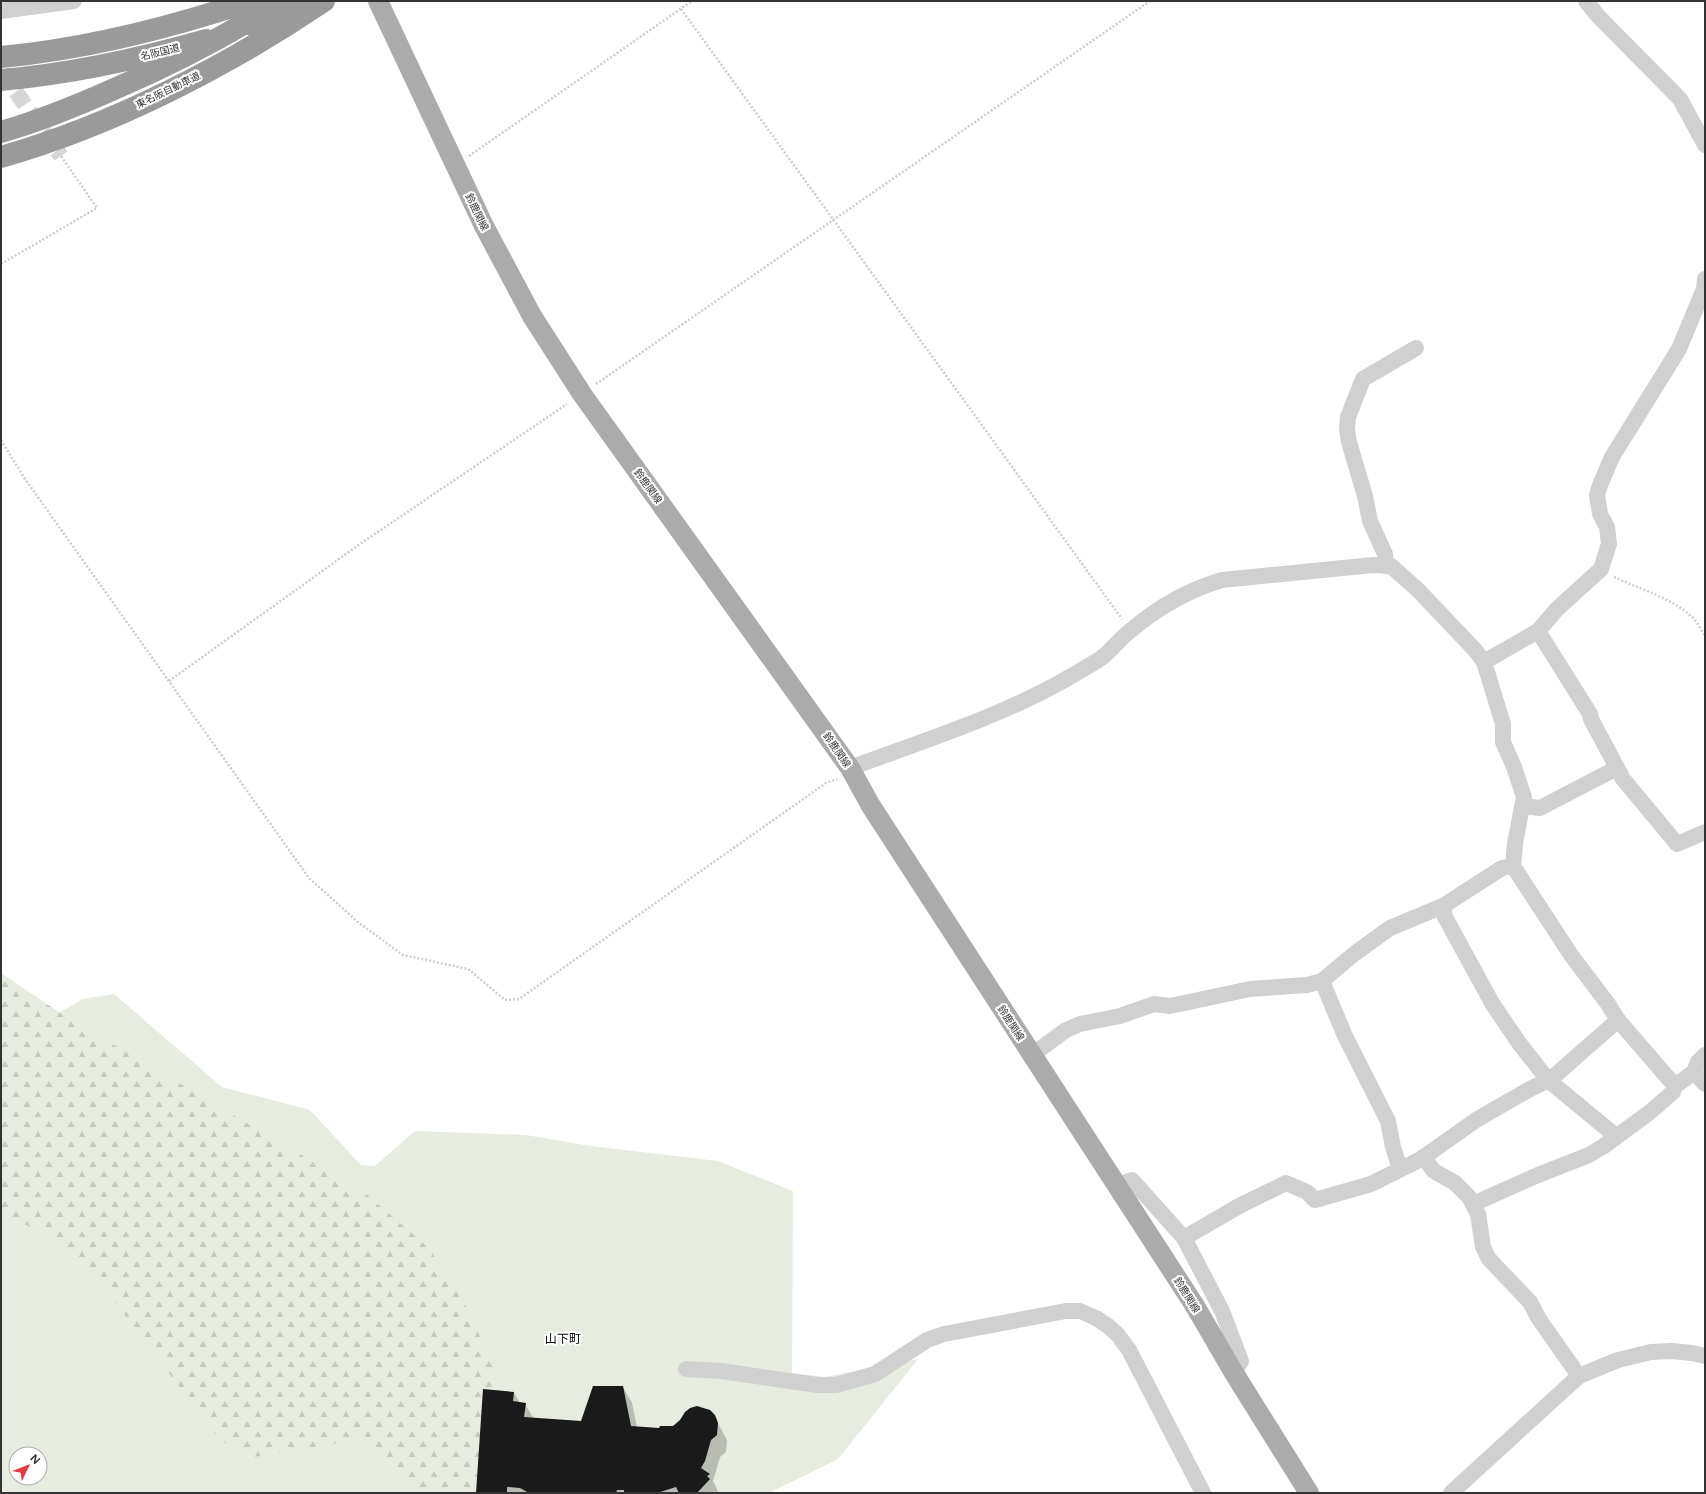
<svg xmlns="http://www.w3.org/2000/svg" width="1706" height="1494" viewBox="0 0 1706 1494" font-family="Figtree,'Noto Sans JP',sans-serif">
<defs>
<pattern id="forest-firs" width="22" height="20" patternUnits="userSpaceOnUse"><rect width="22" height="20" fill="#e6ecdf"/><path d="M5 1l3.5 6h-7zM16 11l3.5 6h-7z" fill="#c6cbc0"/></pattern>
</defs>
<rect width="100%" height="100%" fill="#fff"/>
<path fill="#e6ecdf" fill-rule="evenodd" d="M 114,994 L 222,1087 L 310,1110 L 361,1165 L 375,1166 L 415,1131 L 526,1135 L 590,1146 L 718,1161 L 793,1191 L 792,1373 L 825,1377 L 918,1359 L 838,1459 L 769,1493 L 1,1493 L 1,1046 L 83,999 ZM 16,1454 L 40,1454 L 40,1478 L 16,1478 Z"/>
<path fill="url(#forest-firs)" d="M 1,973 L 63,1015 L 364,1192 L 430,1249 L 470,1313 L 518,1427 L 572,1493 L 409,1493 L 389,1462 L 361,1439 L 248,1458 L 219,1439 L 114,1301 L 43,1234 L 12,1217 L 1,1221 Z"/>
<path fill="#0003" d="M 623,1387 L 632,1403 L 637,1427 L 659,1429 L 714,1416 L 727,1440 L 726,1452 L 720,1457 L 713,1481 L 718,1491 L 717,1493 L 477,1493 L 514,1393 L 520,1403 L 525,1404 L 534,1419 L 582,1422 Z"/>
<path fill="#1a1a1a" d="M 593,1386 L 623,1386 L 631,1426 L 659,1428 L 660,1426 L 673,1426 L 680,1420 L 685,1412 L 690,1408 L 697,1406 L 710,1410 L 715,1415 L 718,1423 L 717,1435 L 711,1440 L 705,1461 L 701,1468 L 710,1474 L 707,1476 L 710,1479 L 697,1493 L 679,1493 L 676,1487 L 657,1493 L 624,1493 L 624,1490 L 617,1490 L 616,1493 L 529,1493 L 520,1488 L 507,1487 L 507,1493 L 476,1493 L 483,1389 L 514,1392 L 513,1401 L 526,1403 L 524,1417 L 581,1421 Z"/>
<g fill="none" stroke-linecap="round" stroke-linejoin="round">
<path stroke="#d6d6d6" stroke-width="16" stroke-dasharray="16 8" stroke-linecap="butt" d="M 2,72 L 61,156"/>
<g stroke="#cdcdcd" stroke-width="2.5" stroke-dasharray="2 2" stroke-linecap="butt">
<path d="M 681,9 L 1122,619"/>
<path d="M 469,156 L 692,1"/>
<path d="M 1,264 L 97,208 L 61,156"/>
<path d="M 596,384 L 1150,1"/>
<path d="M 1,440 L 25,479 L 309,878 L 359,923 L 403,955 L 468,969 L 505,1000 L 519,999 L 826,783 L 837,779"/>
<path d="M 1614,577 C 1639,589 1676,599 1695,620 C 1699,625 1702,631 1705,636"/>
<path d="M 169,681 L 360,544 L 567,404"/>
</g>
<g stroke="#d0d0d0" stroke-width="16">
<path d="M 1586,1 L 1598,16 L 1680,99 L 1705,145"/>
<path d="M 1,11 L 74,1"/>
<path d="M 1386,566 L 1385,554 L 1370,521 L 1365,496 L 1349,442 L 1347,429 L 1348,417 L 1363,379 L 1416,348"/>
<path d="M 1538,631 L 1590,714 L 1591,719 L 1623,779 L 1677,844 L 1705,832"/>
<path d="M 1484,662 L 1538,631 L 1557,609 L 1601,569 L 1609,544 L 1607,527 L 1600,514 L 1597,495 L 1600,485 L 1612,457 L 1679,349 L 1704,289 L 1705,279"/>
<path d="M 850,768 C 923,741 1000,717 1068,678 C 1080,671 1093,664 1104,656 C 1113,648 1121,638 1130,631 C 1157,608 1188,590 1222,580 L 1373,565 L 1391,566 L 1418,590 L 1475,650 L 1484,662 L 1503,724 L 1503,742 L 1514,767 L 1524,797 L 1515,843 L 1513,866 L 1571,955 L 1608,1004 L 1618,1020 L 1675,1086"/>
<path d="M 1523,806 L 1540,808 L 1617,768"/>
<path d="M 1443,906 L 1445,917 L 1492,1003 L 1519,1043 L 1548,1080 L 1611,1132 L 1615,1138"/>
<path d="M 1032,1055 L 1066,1030 L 1080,1024 L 1120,1016 L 1154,1004 L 1170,1006 L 1250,989 L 1307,985 L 1322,981"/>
<path d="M 1694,1072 L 1705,1084"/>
<path d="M 1423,1157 L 1434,1171 L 1455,1183 L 1469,1197 L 1478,1214 L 1483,1247 L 1489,1259 L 1530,1302 L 1539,1319 L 1579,1376"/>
<path d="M 1400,1169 L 1393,1147 L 1388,1121 L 1345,1036 L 1322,981 L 1354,954 L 1390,928 L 1443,906 L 1502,868 L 1513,866"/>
<path d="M 1117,1186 L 1132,1180 L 1184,1238 L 1222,1311 L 1241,1361 L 1234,1373"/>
<path d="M 1473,1204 L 1538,1175 L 1589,1155 L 1604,1146 L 1650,1112 L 1673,1092 L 1675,1086 L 1694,1072 L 1698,1062 L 1705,1055"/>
<path d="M 1184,1238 L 1239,1206 L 1286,1183 L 1307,1192 L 1315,1200 L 1371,1184 L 1421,1159 L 1476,1120 L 1530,1089 L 1551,1079 L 1618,1020"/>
<path d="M 686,1369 L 721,1371 L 817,1385 L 836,1385 L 875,1374 L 927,1340 L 944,1334 L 1066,1311 L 1080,1311 L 1096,1318 L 1108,1326 L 1118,1335 L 1129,1350 L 1203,1493"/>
<path d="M 1451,1493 L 1579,1376 L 1618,1360 L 1651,1352 L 1671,1351 L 1692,1353 L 1705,1356"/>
</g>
<path stroke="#ababab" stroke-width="20" d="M 378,1 L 484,226 L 532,316 L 582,394 L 850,768 L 871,806 L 1195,1306 L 1234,1373 L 1309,1493"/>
<g stroke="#9a9a9a" stroke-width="22">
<path d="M 252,25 L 313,1"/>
<path d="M 1,57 C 86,49 169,28 250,1"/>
<path d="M 1,80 C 70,74 139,59 206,40"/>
</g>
<g stroke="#9a9a9a" stroke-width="22">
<path d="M 1,132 C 39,121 76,106 112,90 C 170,65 227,36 281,1"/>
<path d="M 1,157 C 113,125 228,66 324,1"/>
</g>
</g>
<g text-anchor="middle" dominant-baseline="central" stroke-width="4" stroke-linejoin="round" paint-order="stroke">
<g font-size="10" fill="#333" stroke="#fff">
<text transform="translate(160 52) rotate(-14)">名阪国道</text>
<text transform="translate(168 90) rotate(-26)">東名阪自動車道</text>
<text transform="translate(477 212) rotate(64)">鈴鹿関線</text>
<text transform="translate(648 486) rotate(54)">鈴鹿関線</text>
<text transform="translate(837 750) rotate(55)">鈴鹿関線</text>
<text transform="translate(1011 1023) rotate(57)">鈴鹿関線</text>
<text transform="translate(1187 1295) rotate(58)">鈴鹿関線</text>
</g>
<g font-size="12" fill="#000" stroke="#fff">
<text x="563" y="1339">山下町</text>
</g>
</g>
<rect width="1706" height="1494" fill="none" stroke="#333333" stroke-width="4"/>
<g transform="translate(28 1466) rotate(47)"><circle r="19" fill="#ffffff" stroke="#adadad"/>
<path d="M0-3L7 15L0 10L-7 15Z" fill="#e63946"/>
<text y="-6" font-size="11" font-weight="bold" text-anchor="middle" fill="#333333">N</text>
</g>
</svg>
